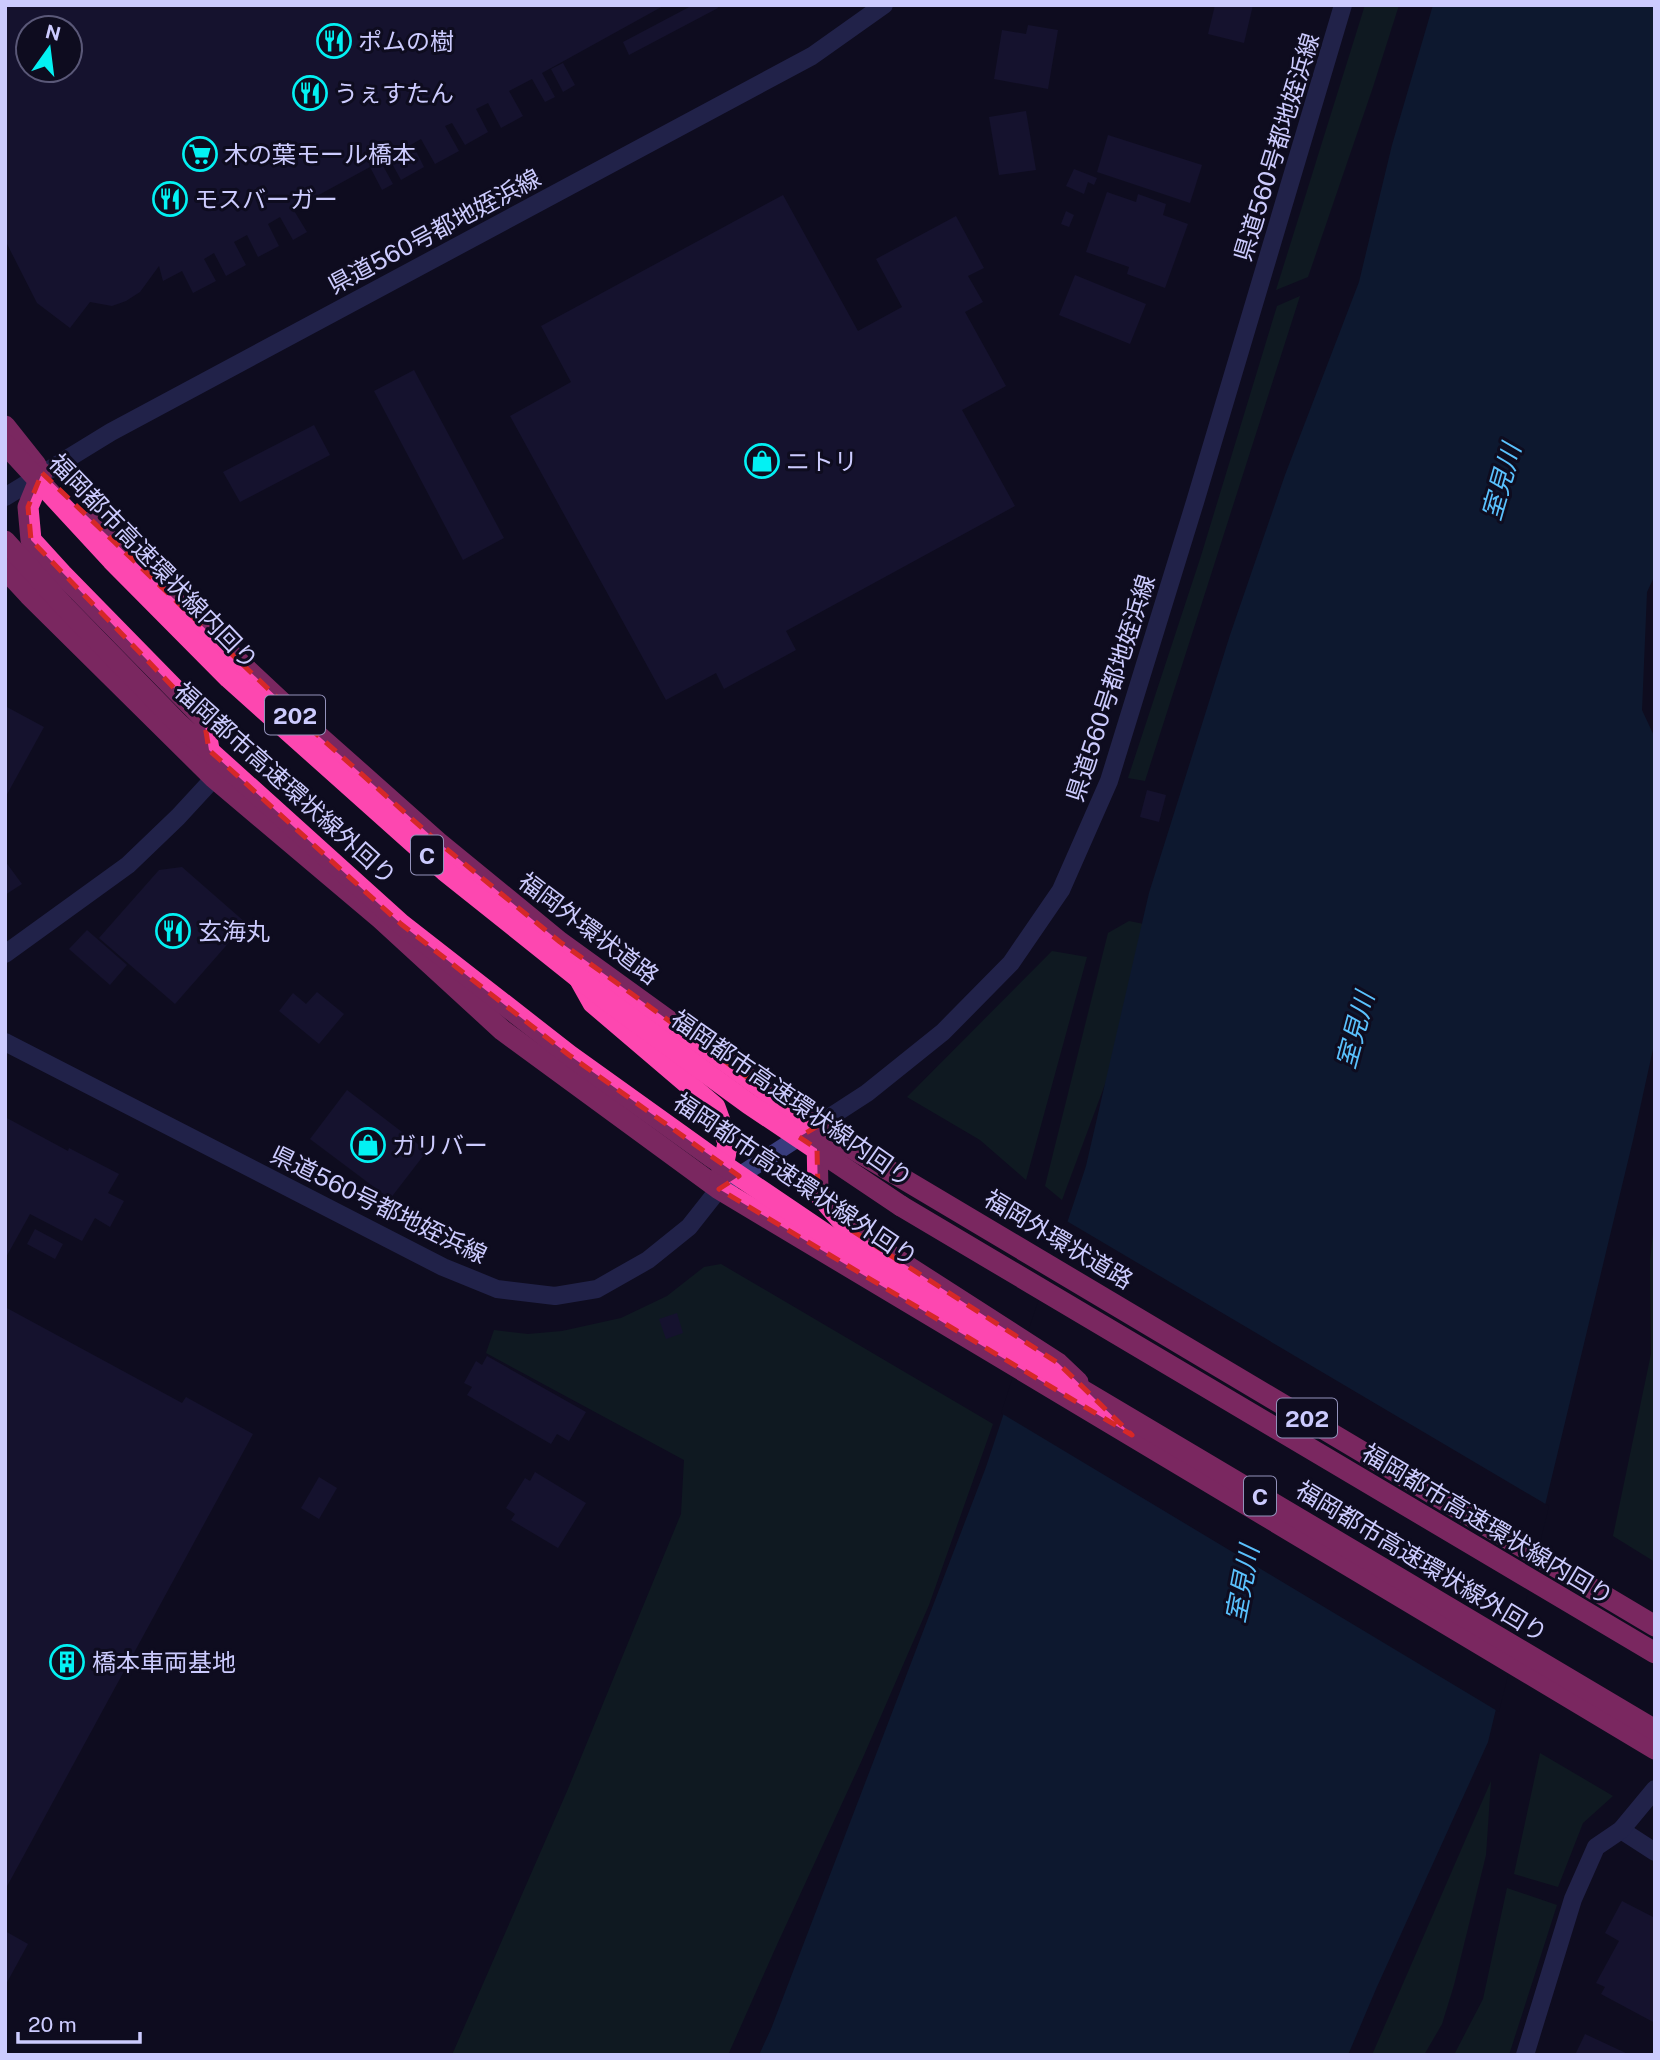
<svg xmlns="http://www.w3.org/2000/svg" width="1660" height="2060" viewBox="0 0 1660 2060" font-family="'Public Sans','Noto Sans JP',sans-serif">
<rect width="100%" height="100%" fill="#0e0c1f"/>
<g fill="#102925">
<path d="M 1365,5 L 1399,5 L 1373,87 L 1308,277 L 1276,290 Z"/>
<path d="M 1300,296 L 1145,781 L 1128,778 L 1201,556 L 1277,306 Z"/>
<path d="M 1129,921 L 1163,928 L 1062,1200 L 1045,1186 L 1108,933 Z"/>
<path d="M 1052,951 L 1087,957 L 1026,1180 L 980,1140 L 907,1097 Z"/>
<path d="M 1655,1215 L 1655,1562 L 1613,1536 L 1651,1354 L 1650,1261 Z"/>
<path d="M 721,1264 L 993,1424 L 929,1605 L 861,1762 L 775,1949 L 728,2055 L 452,2055 L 568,1789 L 681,1514 L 684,1460 L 486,1353 L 494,1330 L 528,1334 L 562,1331 L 621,1318 L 667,1296 L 704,1267 Z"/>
<path d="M 1540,1753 L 1613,1796 L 1583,1823 L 1558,1887 L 1514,1874 Z"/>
<path d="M 1491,1781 L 1486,1855 L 1454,1985 L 1442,2024 L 1424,2055 L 1372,2055 Z"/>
<path d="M 1507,1888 L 1557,1905 L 1509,2055 L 1454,2055 L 1483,1999 Z"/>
</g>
<path fill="#0c2643" d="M 1433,5 L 1655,5 L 1655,575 L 1647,592 L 1642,710 L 1655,738 L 1655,1040 L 1633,1140 L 1488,1742 L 1376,1989 L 1348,2055 L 759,2055 L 771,2029 L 986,1467 L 1086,1166 L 1149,893 L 1230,635 L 1285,475 L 1359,282 L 1392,145 Z"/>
<path fill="#0e0c1f" d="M 1065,1220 L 1549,1506 L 1499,1712 L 1001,1413 Z"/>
<g fill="#1d1940" fill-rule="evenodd">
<path d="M 5,5 L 665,5 L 542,73 L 555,97 L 545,102 L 532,79 L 509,91 L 523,116 L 501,128 L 488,103 L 476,109 L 488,132 L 465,145 L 452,123 L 445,126 L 459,151 L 435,164 L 421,139 L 381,162 L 393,184 L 382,190 L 370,167 L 293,209 L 307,232 L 293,240 L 280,217 L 268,224 L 279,246 L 258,257 L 247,235 L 234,242 L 246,265 L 226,276 L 214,253 L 204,259 L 216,281 L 193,293 L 182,271 L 163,281 L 159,266 L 140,292 L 126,301 L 112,306 L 90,302 L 70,328 L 37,303 L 6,242 ZM 28,28 L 70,28 L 70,70 L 28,70 Z"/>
<path d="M 693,5 L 717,5 L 718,8 L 629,55 L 623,42 Z"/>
<path d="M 1215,5 L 1253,5 L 1244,43 L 1208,34 Z"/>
<path d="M 1028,25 L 1058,30 L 1048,89 L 994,79 L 1002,30 L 1026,34 Z"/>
<path d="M 563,63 L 575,85 L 563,92 L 551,69 Z"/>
<path d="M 1026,111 L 1036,170 L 999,175 L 989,117 Z"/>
<path d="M 1108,135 L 1202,165 L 1190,203 L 1097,172 Z"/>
<path d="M 413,145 L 424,167 L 401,180 L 389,158 Z"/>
<path d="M 1074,169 L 1097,178 L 1094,185 L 1088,182 L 1084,194 L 1066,186 Z"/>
<path d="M 1107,192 L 1136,202 L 1138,194 L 1166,204 L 1163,215 L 1188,224 L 1165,288 L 1127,274 L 1129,267 L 1086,252 Z"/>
<path d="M 783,195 L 858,331 L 902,307 L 876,259 L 956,216 L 984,268 L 968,276 L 983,302 L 965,312 L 1006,386 L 962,410 L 1015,506 L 786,631 L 796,650 L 724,689 L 716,673 L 666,700 L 510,416 L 571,382 L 541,326 Z"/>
<path d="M 1066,211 L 1074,215 L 1069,227 L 1061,224 Z"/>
<path d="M 1075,275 L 1146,304 L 1130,344 L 1059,315 Z"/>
<path d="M 414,370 L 504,538 L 463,560 L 374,391 Z"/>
<path d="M 314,425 L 330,455 L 240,502 L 223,472 Z"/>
<path d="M 5,706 L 44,727 L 5,798 Z"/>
<path d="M 1147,790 L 1166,795 L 1159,822 L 1140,817 Z"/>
<path d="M 5,861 L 22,884 L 5,895 Z"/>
<path d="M 182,867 L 246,923 L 175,1004 L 99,938 L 159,870 Z"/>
<path d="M 87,930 L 127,965 L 110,985 L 69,949 Z"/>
<path d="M 317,992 L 344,1014 L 319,1044 L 279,1011 L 293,993 L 306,1004 Z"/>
<path d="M 347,1090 L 427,1151 L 390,1199 L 310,1139 Z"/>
<path d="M 5,1117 L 68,1151 L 69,1148 L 119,1174 L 108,1193 L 124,1201 L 110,1227 L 95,1218 L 82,1241 L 30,1214 L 5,1259 Z"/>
<path d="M 35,1229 L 63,1244 L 55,1259 L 27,1244 Z"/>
<path d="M 5,1307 L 182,1403 L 186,1397 L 253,1434 L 5,1890 Z"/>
<path d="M 677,1313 L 683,1333 L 666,1339 L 659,1319 Z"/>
<path d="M 487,1356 L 586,1412 L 569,1441 L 557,1434 L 551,1444 L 467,1395 L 472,1387 L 464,1383 L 476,1361 L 482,1365 Z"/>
<path d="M 535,1472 L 586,1503 L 558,1548 L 511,1520 L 515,1514 L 506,1508 L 525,1478 L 530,1481 Z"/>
<path d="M 319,1477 L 337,1488 L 319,1519 L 301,1508 Z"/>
<path d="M 1622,1901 L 1655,1918 L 1655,2023 L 1601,1994 L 1605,1987 L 1596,1983 L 1619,1941 L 1605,1933 Z"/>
<path d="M 5,1931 L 28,1944 L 5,1986 Z"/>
<path d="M 1585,2034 L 1630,2055 L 1575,2055 Z"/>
</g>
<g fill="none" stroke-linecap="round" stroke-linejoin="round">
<g stroke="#383c7d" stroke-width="18">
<path d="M 5,497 L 111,432 L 812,56 L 884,5"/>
<path d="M 5,954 L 128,865 L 178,817 L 214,778"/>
<path d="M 5,1042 L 443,1267 L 497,1289 L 555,1296 L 597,1289 L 648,1260 L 689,1227 L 719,1189 L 867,1093 L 943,1032 L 1011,963 L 1061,890 L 1109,781 L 1195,502 L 1343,5"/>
<path d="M 1621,1830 L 1655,1852"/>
<path d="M 1525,2055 L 1573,1899 L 1596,1847 L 1621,1830 L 1655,1789"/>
</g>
<g stroke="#fd47b0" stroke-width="21">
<path d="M 5,426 L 36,465"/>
<path d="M 42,473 L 28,507 L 31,540 L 62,574 L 204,719 L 211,762"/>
<path d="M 90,522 L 304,723 L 438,842 L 560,942 L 816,1127 L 1655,1626"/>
<path d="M 5,569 L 29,595 L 214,778 L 381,919 L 502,1030 L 719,1189 L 1655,1749"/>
<path d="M 579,978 L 593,1003 L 715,1107 L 728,1143 L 720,1180"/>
<path d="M 817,1136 L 818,1193 L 848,1228 L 1058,1363 L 1078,1382"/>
<path d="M 901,1206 L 1655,1653"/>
</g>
<g stroke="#fd47b0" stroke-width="21">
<path d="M 5,444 L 112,560 L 229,678 L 445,871 L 609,1002 L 749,1104 L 901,1206"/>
<path d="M 5,541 L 64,606 L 178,723 L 401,924 L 569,1055 L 710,1156 L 865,1261 L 1655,1730"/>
</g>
</g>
<path d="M0 0H1660V2060H0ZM 42,473 L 304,723 L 438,842 L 560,942 L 816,1127 L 799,1137 L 817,1149 L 818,1193 L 848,1228 L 1058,1363 L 1132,1435 L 719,1189 L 739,1176 L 569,1055 L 401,924 L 209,750 L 204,719 L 31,540 L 28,507 Z" fill="#0e0c1f" fill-opacity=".55" fill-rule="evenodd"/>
<path fill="none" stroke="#d62828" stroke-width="5" stroke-dasharray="14 9" stroke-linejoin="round" d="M 42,473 L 304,723 L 438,842 L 560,942 L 816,1127 L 799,1137 L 817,1149 L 818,1193 L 848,1228 L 1058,1363 L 1132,1435 L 719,1189 L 739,1176 L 569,1055 L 401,924 L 209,750 L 204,719 L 31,540 L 28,507 Z"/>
<defs>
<g id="restaurant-ring" transform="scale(1.75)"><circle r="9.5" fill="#0e0c1f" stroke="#03f1f3" stroke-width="1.5"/><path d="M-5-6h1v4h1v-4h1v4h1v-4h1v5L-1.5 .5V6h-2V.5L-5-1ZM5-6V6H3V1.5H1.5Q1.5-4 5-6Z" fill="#03f1f3"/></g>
<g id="supermarket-ring" transform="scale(1.75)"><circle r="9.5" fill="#0e0c1f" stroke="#03f1f3" stroke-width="1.5"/><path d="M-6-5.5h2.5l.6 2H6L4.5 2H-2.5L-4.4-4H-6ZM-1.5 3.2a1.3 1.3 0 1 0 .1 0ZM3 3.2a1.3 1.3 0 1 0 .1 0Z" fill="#03f1f3"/></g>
<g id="shop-ring" transform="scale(1.75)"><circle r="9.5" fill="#0e0c1f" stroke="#03f1f3" stroke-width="1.5"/><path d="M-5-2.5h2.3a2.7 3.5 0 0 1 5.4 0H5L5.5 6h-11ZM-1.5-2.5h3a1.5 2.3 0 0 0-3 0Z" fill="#03f1f3"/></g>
<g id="building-ring" transform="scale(1.75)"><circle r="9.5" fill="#0e0c1f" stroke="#03f1f3" stroke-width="1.5"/><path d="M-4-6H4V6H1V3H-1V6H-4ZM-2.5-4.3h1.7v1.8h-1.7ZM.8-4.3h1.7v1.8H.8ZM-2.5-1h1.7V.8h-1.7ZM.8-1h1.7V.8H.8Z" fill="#03f1f3"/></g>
</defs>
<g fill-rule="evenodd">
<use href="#restaurant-ring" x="334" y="41"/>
<use href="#restaurant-ring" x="310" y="93"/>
<use href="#supermarket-ring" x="200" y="154"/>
<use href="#restaurant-ring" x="170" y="199"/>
<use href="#shop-ring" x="762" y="461"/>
<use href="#restaurant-ring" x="173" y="931"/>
<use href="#shop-ring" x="368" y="1145"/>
<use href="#building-ring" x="67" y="1662"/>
</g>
<g text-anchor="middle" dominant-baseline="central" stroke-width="6" stroke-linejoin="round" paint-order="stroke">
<g fill="#0e0c1f" stroke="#9392bb" stroke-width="2">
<rect x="265" y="695.5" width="60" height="39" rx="5"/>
<rect x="411" y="835.5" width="32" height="39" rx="5"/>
<rect x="1277" y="1398.5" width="60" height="39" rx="5"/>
<rect x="1244" y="1476.5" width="32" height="39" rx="5"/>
</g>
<g font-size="23" font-weight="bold" fill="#cccbfe">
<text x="295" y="715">202</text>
<text x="427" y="855">C</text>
<text x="1307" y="1418">202</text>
<text x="1260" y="1496">C</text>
</g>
<g font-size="24" fill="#cccbfe" stroke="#0e0c1f" text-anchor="start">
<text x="358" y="41">ポムの樹</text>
<text x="334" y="93">うぇすたん</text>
<text x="224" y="154">木の葉モール橋本</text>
<text x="194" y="199">モスバーガー</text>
<text x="786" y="461">ニトリ</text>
<text x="198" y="931">玄海丸</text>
<text x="392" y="1145">ガリバー</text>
<text x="92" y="1662">橋本車両基地</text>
</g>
<g font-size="24" fill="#cccbfe" stroke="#0e0c1f">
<text transform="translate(1276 147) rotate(-73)">県道560号都地姪浜線</text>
<text transform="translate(434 231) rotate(-28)">県道560号都地姪浜線</text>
<text transform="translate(154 561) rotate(46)">福岡都市高速環状線内回り</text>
<text transform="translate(1110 688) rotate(-72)">県道560号都地姪浜線</text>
<text transform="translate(286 783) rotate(42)">福岡都市高速環状線外回り</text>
<text transform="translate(589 928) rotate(37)">福岡外環状道路</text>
<text transform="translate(792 1098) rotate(35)">福岡都市高速環状線内回り</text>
<text transform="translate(796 1179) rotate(34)">福岡都市高速環状線外回り</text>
<text transform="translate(379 1204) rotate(26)">県道560号都地姪浜線</text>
<text transform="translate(1059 1239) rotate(31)">福岡外環状道路</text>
<text transform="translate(1488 1524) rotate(31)">福岡都市高速環状線内回り</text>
<text transform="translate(1422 1561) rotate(31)">福岡都市高速環状線外回り</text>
</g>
<g font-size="26" font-style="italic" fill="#5ac1fd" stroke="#0e0c1f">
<text transform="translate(1501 482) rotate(-74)">室見川</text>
<text transform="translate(1355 1030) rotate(-75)">室見川</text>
<text transform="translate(1242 1584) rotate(-79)">室見川</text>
</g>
</g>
<rect width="1660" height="2060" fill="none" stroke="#cccbfe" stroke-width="14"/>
<g transform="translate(49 49) rotate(14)"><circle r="33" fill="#0e0c1f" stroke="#5a5878" stroke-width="2"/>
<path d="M0-5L12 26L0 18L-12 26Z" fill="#03f1f3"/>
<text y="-10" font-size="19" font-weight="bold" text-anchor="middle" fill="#cccbfe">N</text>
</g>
<path d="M18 2032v10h122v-10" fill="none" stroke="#cccbfe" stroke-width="3.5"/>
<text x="28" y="2032" font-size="21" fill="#cccbfe" stroke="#0e0c1f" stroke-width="5" paint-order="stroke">20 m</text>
</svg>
